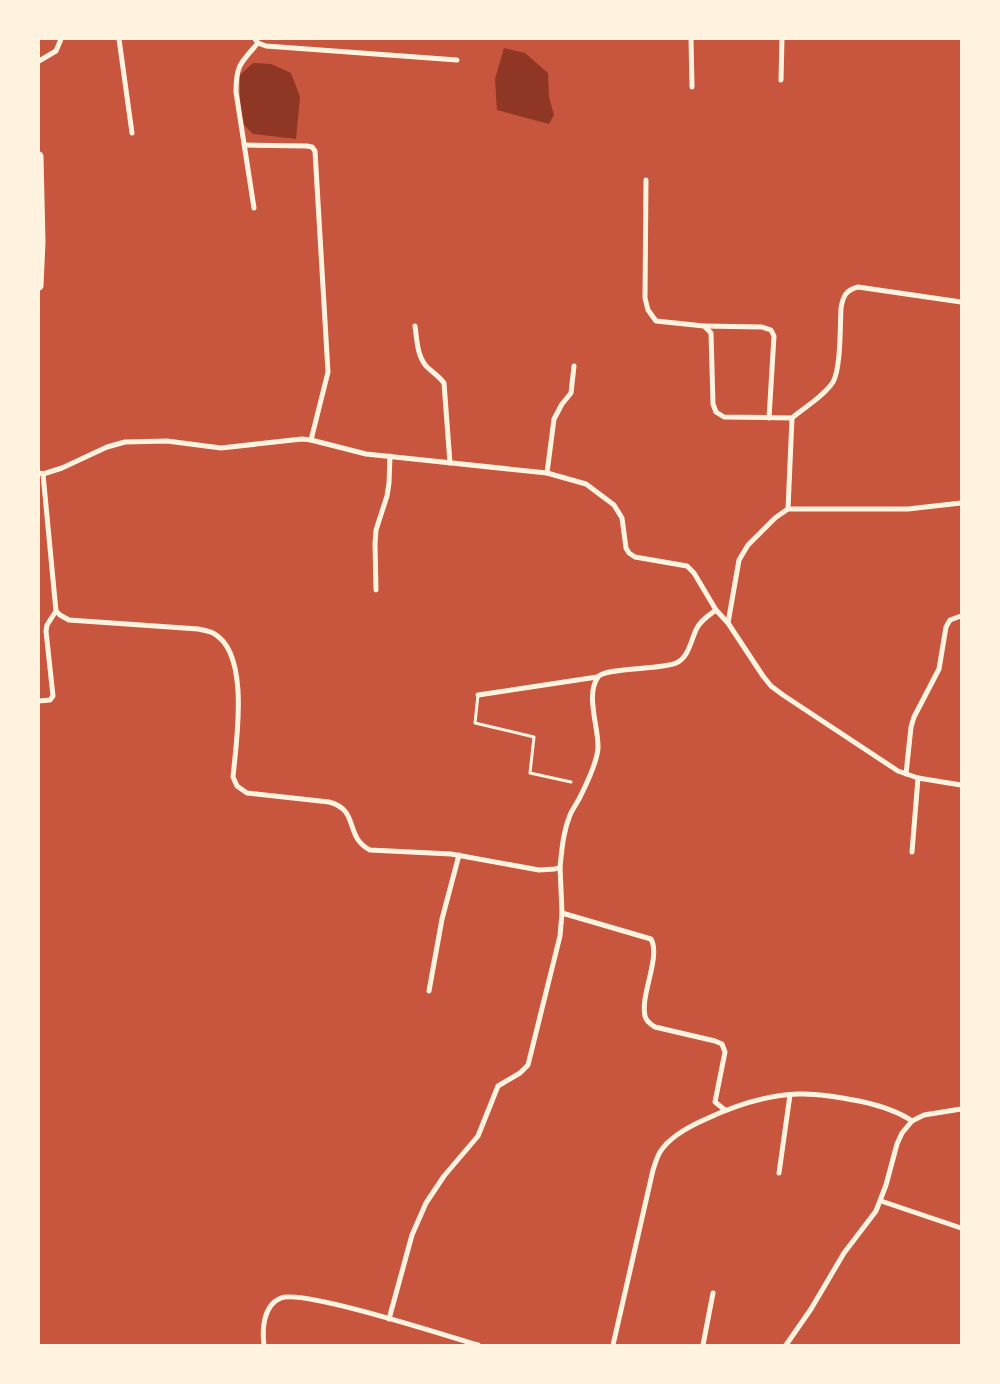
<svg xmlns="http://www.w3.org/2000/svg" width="1000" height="1384" viewBox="0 0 1000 1384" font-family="Montserrat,sans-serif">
<rect width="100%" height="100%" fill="#c8553d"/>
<g fill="#8f3625">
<path d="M 504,48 L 525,53 L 548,73 L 549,97 L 554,115 L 549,124 L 497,110 L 495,79 Z"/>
<path d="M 253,63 L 271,64 L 291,73 L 300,97 L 296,139 L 253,134 L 242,123 L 240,98 L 240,75 Z"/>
</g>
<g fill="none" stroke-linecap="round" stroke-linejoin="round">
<path stroke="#fff3e0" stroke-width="3" d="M 478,695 L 475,723 L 534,737 L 530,773 L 571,782"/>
<g stroke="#fff3e0" stroke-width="5">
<path d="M 119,39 L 132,133"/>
<path d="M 255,39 L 258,43 L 266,46 L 457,60"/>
<path d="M 691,39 L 692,87"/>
<path d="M 39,61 L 56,51 L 61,39"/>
<path d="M 781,80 L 782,39"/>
<path d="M 245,145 L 307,146 L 312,147 L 315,151 L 328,372 L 311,440"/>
<path d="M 646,180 L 645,298 L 648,310 L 656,321 L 704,326 L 711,333 L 713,404 L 716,412 L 724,417 L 792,418 C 805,407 824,396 833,382 C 841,368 840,326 841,308 C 843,296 846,290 858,287 L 961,302"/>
<path d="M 254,208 L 236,92 C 236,64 241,63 258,43"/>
<path d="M 415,326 C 417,340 417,355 426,366 C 432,372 439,376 444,383 L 450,463"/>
<path d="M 704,326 L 762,327 L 771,330 L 774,336 L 769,418"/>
<path d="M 39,473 L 43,474 L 56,611 L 60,615 L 69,620 L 198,629 C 202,630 208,631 213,633 C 251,653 236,743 233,777 L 237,786 L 247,793 L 329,802 C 360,810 344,837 370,850 L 451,854 L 539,870 L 555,869 L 560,867 C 562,849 563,832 570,815 C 573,808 578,802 581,795 C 587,783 597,761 598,748 C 599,728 585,695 598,677 C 604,667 662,670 676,663 C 689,658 691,639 697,628 C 701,620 709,615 716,610 L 728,623 L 763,676 L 771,686 L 783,695 L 898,771 L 918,778 L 961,785"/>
<path d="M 547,473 L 554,419 L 562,404 L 571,393 L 574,366"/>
<path d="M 43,474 L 62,468 L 107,447 L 125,442 L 167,441 L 221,448 L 302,439 L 311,440 L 366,454 L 547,473 L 586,484 L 614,505 L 622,518 L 626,548 L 629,553 L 635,557 L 687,566 L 694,573 L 716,610"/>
<path d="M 788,509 L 792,418"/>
<path d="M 376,590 L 375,544 L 376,530 L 387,496 L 389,483 L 390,456"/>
<path d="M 728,623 L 739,560 L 748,545 L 775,518 L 788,509 L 908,509 L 961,503"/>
<path d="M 478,695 L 597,677"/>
<path d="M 39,701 L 50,700 L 53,696 L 46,631 L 47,625 L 56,611"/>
<path d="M 906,774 L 911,727 L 914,717 L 939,669 L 946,627 L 950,620 L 961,616"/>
<path d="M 912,852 L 918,778"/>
<path d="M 562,913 L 651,939 C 661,957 640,995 645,1016 C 646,1021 650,1024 655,1027 L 715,1041 L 722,1044 L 725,1052 L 715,1102 L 725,1110"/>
<path d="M 429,991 L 442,919 L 459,855"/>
<path d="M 779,1173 L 790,1095"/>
<path d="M 881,1201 L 961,1228"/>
<path d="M 389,1319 L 412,1235 L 426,1203 L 444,1176 L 478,1136 L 498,1086 L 520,1073 L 528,1065 L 560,936 L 562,913 L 560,867"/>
<path d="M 264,1345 C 262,1330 263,1305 281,1298 C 303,1289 447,1336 478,1345"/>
<path d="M 613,1345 L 653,1170 C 655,1164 657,1157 660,1152 C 670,1136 690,1126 706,1119 C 734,1106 767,1095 798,1094 C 818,1093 839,1097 859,1101 C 878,1105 896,1110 912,1121"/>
<path d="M 703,1345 L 713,1293"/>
<path d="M 786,1345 L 811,1309 L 844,1253 L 876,1211 L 886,1185 L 897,1144 L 902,1133 L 912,1121 L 924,1115 L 961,1109"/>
</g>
<path stroke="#fff3e0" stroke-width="9" d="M 39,156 L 41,242 L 39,286"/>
</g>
<rect width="1000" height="1384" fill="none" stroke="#fff3e0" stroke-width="80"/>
</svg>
